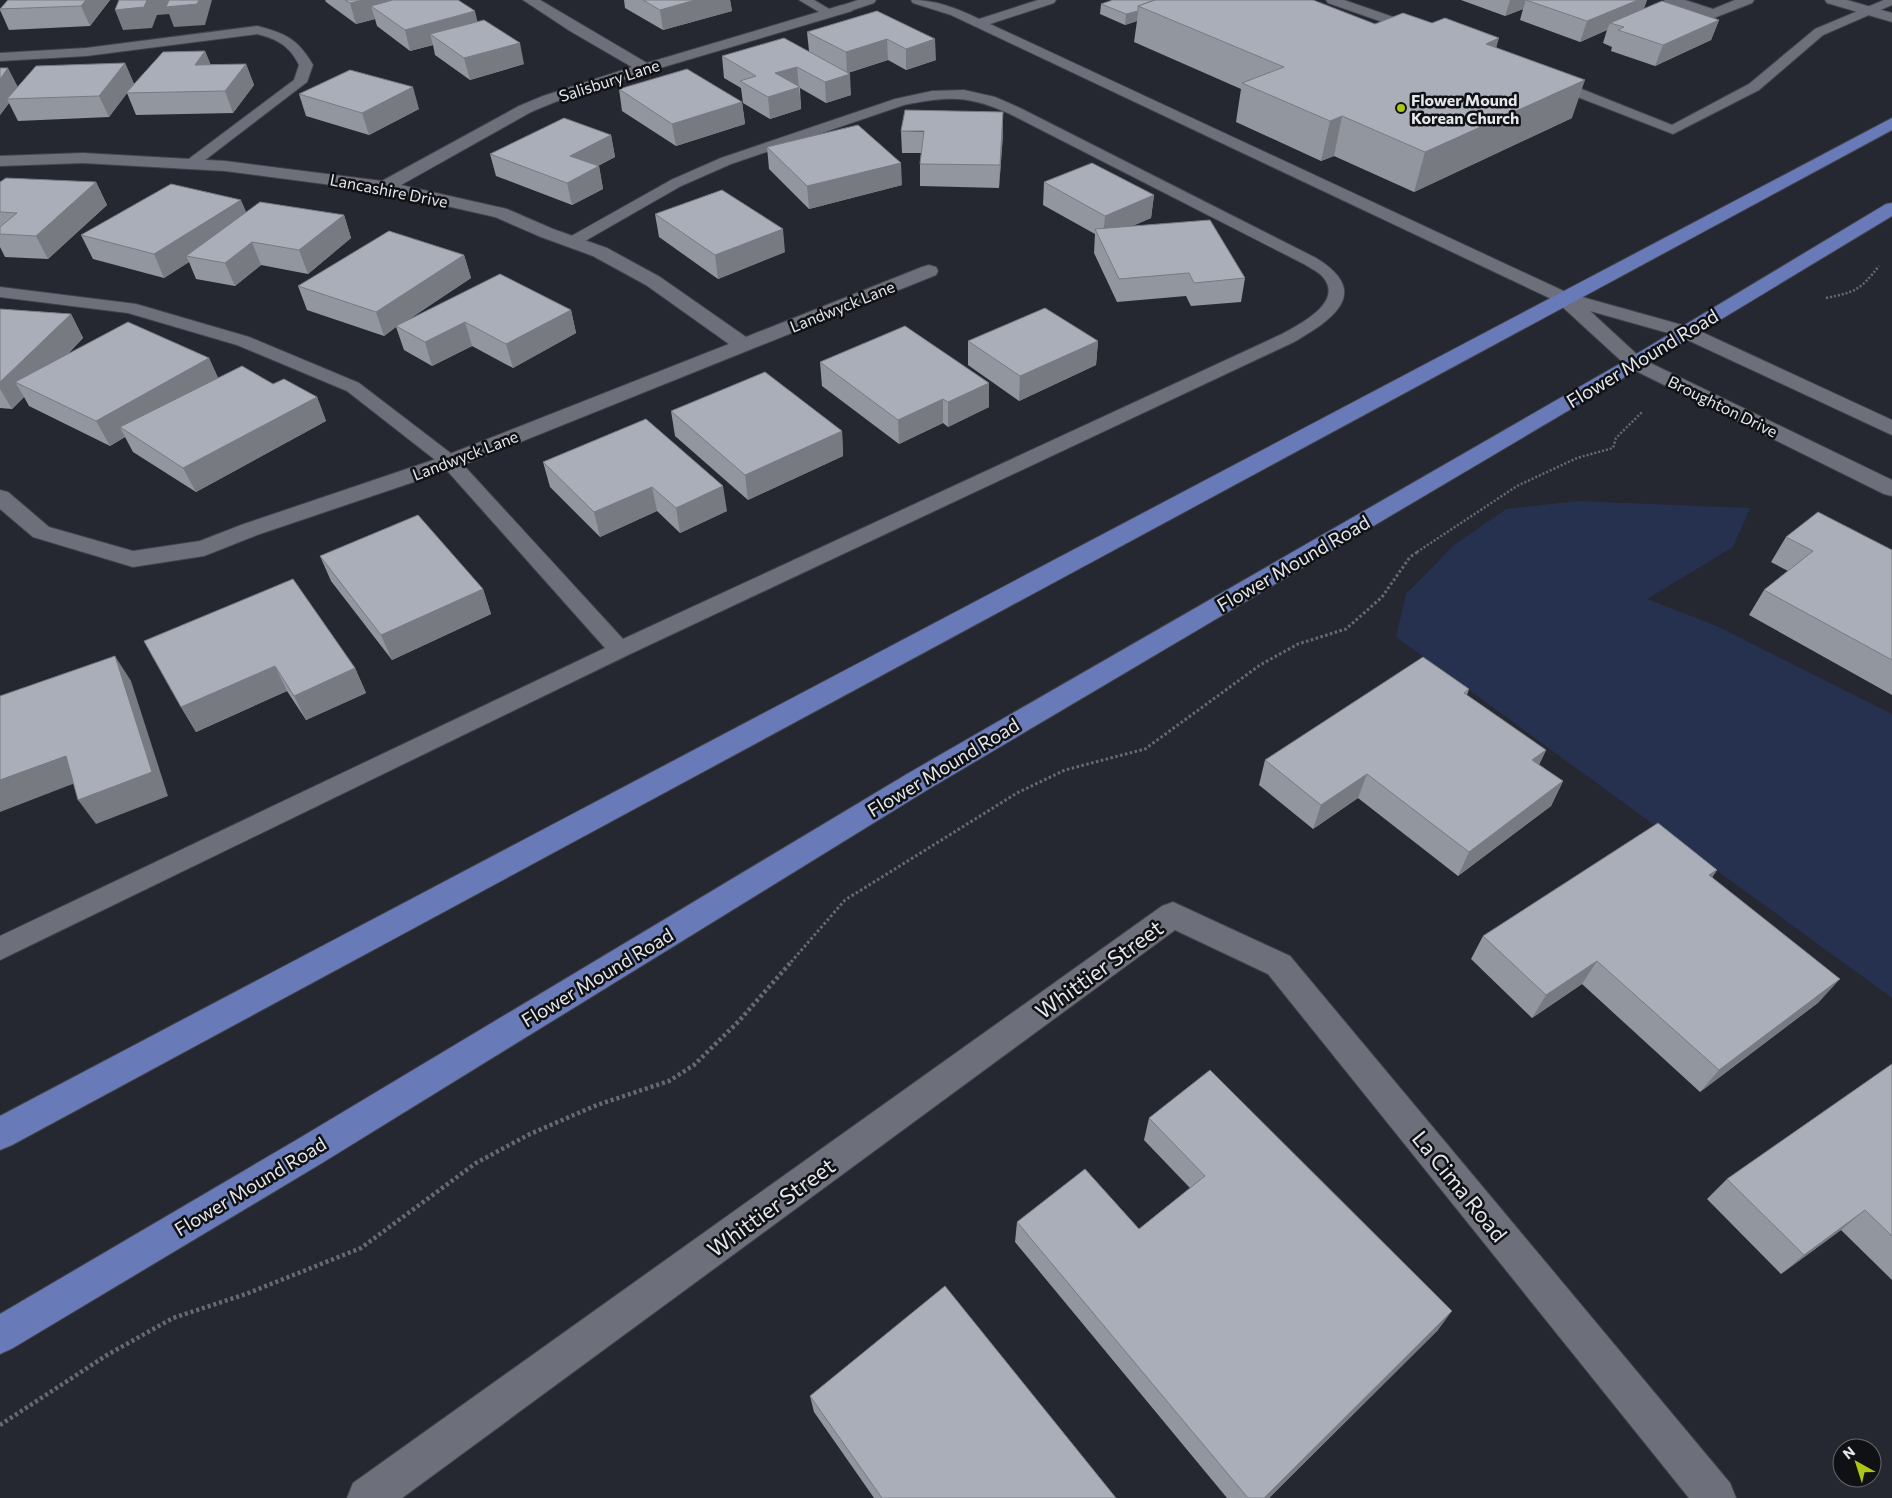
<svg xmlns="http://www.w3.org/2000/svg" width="1892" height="1498" viewBox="0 0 1892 1498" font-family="Commissioner,sans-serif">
<rect width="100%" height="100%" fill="#252830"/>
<path fill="#26304f" d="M 1576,501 L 1750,508 L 1733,547 L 1647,599 L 1717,626 L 1892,714 L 1892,998 L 1396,637 L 1406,594 L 1454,545 L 1506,509 Z"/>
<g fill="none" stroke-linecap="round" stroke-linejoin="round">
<g stroke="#42444b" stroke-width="2">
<g id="service">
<path d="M 799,0 L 814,0 L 836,13 L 830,17 L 826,16 Z"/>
<path d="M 858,0 L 876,0 L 874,3 L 847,12 L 841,8 L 843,5 Z"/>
<path d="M 911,0 C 936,0 957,8 979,19 L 1038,0 L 1056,0 L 1054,3 L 990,24 L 1570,294 L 1572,298 L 1570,302 L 1558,302 L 951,15 L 913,3 Z"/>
<path d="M 1326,0 L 1344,0 L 1422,27 L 1424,30 L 1422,33 L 1414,33 L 1328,3 Z"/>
<path d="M 1884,0 L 1892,0 L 1892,5 L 1823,35 L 1759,90 L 1673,134 L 1544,84 L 1542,81 L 1544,78 L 1554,78 L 1672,125 L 1749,84 L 1815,29 Z"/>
<path d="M 257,26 C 285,33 298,39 313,65 L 307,82 L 196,167 L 186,167 L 184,164 L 186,161 L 294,80 L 299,65 C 290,46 277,39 257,34 L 86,56 L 0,61 L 0,53 L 86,48 Z"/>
<path d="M 964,90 L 995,97 L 1020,108 L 1316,258 C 1372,292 1334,319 1294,342 L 628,655 L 0,960 L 0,936 L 605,648 L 443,466 L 347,391 L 237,345 L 128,313 L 0,297 L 0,287 L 136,304 L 249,337 L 359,383 L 457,458 L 623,639 L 1282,334 C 1300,324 1347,301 1321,275 C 1317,271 1310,268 1304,264 L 1010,114 C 968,95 948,96 904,105 L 731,164 L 681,186 L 578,245 L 566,245 L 564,242 L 566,239 L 671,180 L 721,158 L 895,99 L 932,91 Z"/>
</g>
</g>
<g stroke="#42444b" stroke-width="2">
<g id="minor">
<path d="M 523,0 L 540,0 L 647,63 L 842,5 L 852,5 L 854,8 L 852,11 L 650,71 L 555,102 L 531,112 L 401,185 L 507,209 L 553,229 L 607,248 L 660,277 L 746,337 L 922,267 L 929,265 L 936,267 L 938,271 L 936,275 L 458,467 L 257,535 L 204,556 L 133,567 L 33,537 L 0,509 L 0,490 L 8,492 L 49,527 L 133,551 L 200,541 L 241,525 L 442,457 L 729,344 L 646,285 L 593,256 L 541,237 L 495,217 L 385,192 L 225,171 L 83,163 L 0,166 L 0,156 L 83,153 L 225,161 L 382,181 L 519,106 L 543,96 L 632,67 L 570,31 Z"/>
<path d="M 1664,0 L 1685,0 L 1713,9 L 1735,0 L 1754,0 L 1752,3 L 1714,18 L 1666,3 Z"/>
<path d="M 1825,0 L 1847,0 L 1892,13 L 1892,22 L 1827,3 Z"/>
<path d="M 1564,292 L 1693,328 L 1892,420 L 1892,435 L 1679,336 L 1590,311 L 1642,359 L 1892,480 L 1892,496 L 1884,494 L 1628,367 L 1557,302 L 1554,298 L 1557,294 Z"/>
<path d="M 1173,902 L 1290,956 L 1730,1483 L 1736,1498 L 1689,1498 L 1268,974 L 1175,930 L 402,1498 L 347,1498 L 353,1483 L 1162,906 Z"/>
</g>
</g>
<g stroke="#42444b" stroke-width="2">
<g id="primary">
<path d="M 1892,118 L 1892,130 L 12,1145 L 0,1150 L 0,1116 Z"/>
<path d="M 1892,203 L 1892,216 L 1642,367 L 927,790 L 322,1163 L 13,1348 L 0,1354 L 0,1314 L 298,1139 L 907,774 L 1628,359 L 1886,204 Z"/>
</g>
</g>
<g stroke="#686a71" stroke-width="2.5" stroke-dasharray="2 2" stroke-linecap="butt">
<path d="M 1826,298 C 1856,292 1860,290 1879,266"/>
<path d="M 1417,552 L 1517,486 L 1577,458 L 1613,448 L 1616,438 L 1642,412"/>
</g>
<path stroke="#686a71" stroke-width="3" stroke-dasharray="2.5 2.5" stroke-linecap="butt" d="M 791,962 L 845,900 L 1017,793 L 1065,770 L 1145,749 L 1260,665 L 1298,644 L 1346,629 L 1382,597 L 1410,557 L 1419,551"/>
<path stroke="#686a71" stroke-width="4.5" stroke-dasharray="3 3" stroke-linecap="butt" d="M 0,1425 L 107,1355 L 173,1318 L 246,1294 L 361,1248 L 476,1163 L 530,1134 L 597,1105 L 669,1081 L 694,1065 L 739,1021 L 792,961"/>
<use href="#service" fill="#6d707a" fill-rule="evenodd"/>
<use href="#minor" fill="#6d707a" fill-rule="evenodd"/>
<use href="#primary" fill="#687ab7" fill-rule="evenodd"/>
</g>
<g fill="#92969e">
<path d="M 110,0 L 90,26 L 9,30 L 0,10 L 0,9 Z"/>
<path d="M 325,0 L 458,0 L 478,22 L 524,64 L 470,80 L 435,55 L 433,45 L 410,51 L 377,26 L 375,19 L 356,24 L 326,2 Z"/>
<path d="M 624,0 L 730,0 L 732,11 L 663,30 L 625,8 Z"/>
<path d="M 1113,0 L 1375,24 L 1496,47 L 1572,118 L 1414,192 L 1334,156 L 1321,161 L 1236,122 L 1241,89 L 1134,42 L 1137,21 L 1125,25 L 1100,14 L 1101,4 Z"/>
<path d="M 1461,0 L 1647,0 L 1644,8 L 1719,20 L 1711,40 L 1655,66 L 1611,51 L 1612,47 L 1603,43 L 1607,30 L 1580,42 L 1520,20 L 1523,9 L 1505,16 Z"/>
<path d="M 877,11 L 936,60 L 906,70 L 888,60 L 848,73 L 851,95 L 826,103 L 800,88 L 801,109 L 770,119 L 743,103 L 741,88 L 724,78 L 722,56 L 809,51 L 807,32 Z"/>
<path d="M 205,51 L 210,64 L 246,64 L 254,85 L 233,113 L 136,115 L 127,93 L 109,117 L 18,121 L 9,103 L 0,115 L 0,68 L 18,87 L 125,63 L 134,84 L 129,90 Z"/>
<path d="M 619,89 L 742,102 L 745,124 L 676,146 L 622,111 Z"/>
<path d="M 299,94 L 419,109 L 369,135 L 306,116 Z"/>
<path d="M 901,131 L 1003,134 L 999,188 L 920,186 L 920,164 L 921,153 L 902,153 Z"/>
<path d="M 611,135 L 615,157 L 598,166 L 599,166 L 603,189 L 572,205 L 496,176 L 490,154 Z"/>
<path d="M 767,147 L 902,185 L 809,209 L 769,169 Z"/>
<path d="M 0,182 L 96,182 L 107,205 L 48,259 L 5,257 L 0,247 Z"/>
<path d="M 1044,182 L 1154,195 L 1151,218 L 1132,226 L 1245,278 L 1241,302 L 1191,306 L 1186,296 L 1117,302 L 1094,253 L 1095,234 L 1043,205 Z"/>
<path d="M 246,212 L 344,215 L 351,238 L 308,274 L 261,265 L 235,286 L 196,279 L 189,262 L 164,278 L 93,259 L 81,235 Z"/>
<path d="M 655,214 L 785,252 L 718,279 L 659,237 Z"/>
<path d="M 464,255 L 471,278 L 405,322 L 571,310 L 576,333 L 513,368 L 472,346 L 432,366 L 404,350 L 396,327 L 384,336 L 307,310 L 298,286 Z"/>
<path d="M 0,309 L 71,314 L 83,338 L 67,355 L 209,358 L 218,378 L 273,384 L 317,397 L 326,421 L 196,492 L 133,452 L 125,437 L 110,446 L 29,406 L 24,397 L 12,409 L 0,408 Z"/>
<path d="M 968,341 L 1098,341 L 1096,365 L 1019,401 L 968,365 Z"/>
<path d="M 820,362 L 989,383 L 989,407 L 948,427 L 943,423 L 899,444 L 822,386 Z"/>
<path d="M 671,411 L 842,431 L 843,456 L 748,500 L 675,436 Z"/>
<path d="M 646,419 L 727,511 L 680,533 L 657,511 L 600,537 L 550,487 L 543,462 Z"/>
<path d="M 1786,537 L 1892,550 L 1892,695 L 1749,615 L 1764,590 L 1788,571 L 1771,562 Z"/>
<path d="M 320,556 L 483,589 L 491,614 L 392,660 L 331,581 Z"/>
<path d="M 144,641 L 355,668 L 366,693 L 306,720 L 287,691 L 196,732 L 181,707 Z"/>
<path d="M 1469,689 L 1467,695 L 1546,750 L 1539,765 L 1563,781 L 1551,806 L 1458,876 L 1358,798 L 1313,829 L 1259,785 L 1265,760 Z"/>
<path d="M 1717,870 L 1712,877 L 1819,1002 L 1700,1092 L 1582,984 L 1532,1018 L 1471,959 L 1483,936 Z"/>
<path d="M 1892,1064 L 1892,1280 L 1841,1230 L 1781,1274 L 1707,1199 L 1727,1179 Z"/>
<path d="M 1149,1118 L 1438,1330 L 1269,1498 L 1227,1498 L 1015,1242 L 1017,1222 L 1139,1229 L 1190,1188 L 1144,1140 Z"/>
<path d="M 810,1396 L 1116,1498 L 874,1498 L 814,1412 Z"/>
</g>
<g fill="#777a81">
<path d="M 86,0 L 110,0 L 90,26 L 81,6 Z"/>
<path d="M 147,0 L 212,0 L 205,25 L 174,27 L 169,14 L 157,15 L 152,28 L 123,30 L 115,10 Z"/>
<path d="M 363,0 L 438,0 L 371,6 L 375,19 L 356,24 L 350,3 Z"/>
<path d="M 695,0 L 730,0 L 732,11 L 663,30 L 660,10 Z"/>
<path d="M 1510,0 L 1526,0 L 1523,9 L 1505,16 Z"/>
<path d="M 1638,0 L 1647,0 L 1641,16 L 1610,23 L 1607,30 L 1580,42 L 1587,21 Z"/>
<path d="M 475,11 L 480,32 L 430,34 L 433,45 L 410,51 L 405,30 Z"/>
<path d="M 1138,11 L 1137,21 L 1125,25 L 1126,14 Z"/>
<path d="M 1719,20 L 1711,40 L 1655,66 L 1663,45 Z"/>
<path d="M 1499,38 L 1488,76 L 1486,44 Z"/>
<path d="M 887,39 L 888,60 L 847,73 L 846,52 Z"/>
<path d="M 935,39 L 936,60 L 906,70 L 906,49 Z"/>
<path d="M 520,43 L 524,64 L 470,80 L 464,58 Z"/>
<path d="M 205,51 L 214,72 L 195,65 Z"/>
<path d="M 125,63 L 134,84 L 109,117 L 99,96 Z"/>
<path d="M 246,64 L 254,85 L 233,113 L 225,91 Z"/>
<path d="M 797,67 L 801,109 L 770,119 L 768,97 L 775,73 Z"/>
<path d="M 8,68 L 19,89 L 7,99 L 9,103 L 0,115 L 0,79 Z"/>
<path d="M 850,74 L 851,95 L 826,103 L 825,82 Z"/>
<path d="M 1585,80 L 1572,118 L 1414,192 L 1425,152 Z"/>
<path d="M 413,87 L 419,109 L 369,135 L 362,113 Z"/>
<path d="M 742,102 L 745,124 L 676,146 L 672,124 Z"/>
<path d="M 1003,112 L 1003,134 L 999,188 L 1000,165 Z"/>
<path d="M 1342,116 L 1334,156 L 1321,161 L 1330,121 Z"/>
<path d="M 611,135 L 615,157 L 574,178 L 570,156 Z"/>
<path d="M 901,163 L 902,185 L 809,209 L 807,186 Z"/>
<path d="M 599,166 L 603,189 L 572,205 L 567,183 Z"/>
<path d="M 96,182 L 107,205 L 48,259 L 36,236 Z"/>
<path d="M 1154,195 L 1151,218 L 1103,239 L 1105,216 Z"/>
<path d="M 241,200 L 251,223 L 186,256 L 189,262 L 164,278 L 154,254 Z"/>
<path d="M 344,215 L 351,238 L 308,274 L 299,250 Z"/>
<path d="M 783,229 L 785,252 L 718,279 L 715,255 Z"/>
<path d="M 252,242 L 261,265 L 235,286 L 225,263 Z"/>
<path d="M 464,255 L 471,278 L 397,327 L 396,326 L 396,327 L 384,336 L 376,312 Z"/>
<path d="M 571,310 L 576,333 L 513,368 L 506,344 Z"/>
<path d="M 71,314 L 83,338 L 31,390 L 15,382 L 24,397 L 12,409 L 0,389 L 0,382 Z"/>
<path d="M 465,322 L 472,346 L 432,366 L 425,342 Z"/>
<path d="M 1098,341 L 1096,365 L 1019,401 L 1020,376 Z"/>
<path d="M 209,358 L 220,382 L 120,427 L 125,437 L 110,446 L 96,421 Z"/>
<path d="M 989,383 L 989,407 L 948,427 L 948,402 Z"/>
<path d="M 317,397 L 326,421 L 196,492 L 183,468 Z"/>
<path d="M 943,399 L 943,423 L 899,444 L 898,420 Z"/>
<path d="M 842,431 L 843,456 L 748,500 L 745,475 Z"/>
<path d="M 723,486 L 727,511 L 680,533 L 676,508 Z"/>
<path d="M 652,487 L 657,511 L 600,537 L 594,512 Z"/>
<path d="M 483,589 L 491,614 L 392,660 L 381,635 Z"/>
<path d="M 115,656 L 131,681 L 168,796 L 96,824 L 78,800 Z"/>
<path d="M 275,666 L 287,691 L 196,732 L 181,707 Z"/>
<path d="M 355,668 L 366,693 L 306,720 L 294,696 Z"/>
<path d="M 1546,750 L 1534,775 L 1532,760 Z"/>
<path d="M 66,756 L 83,780 L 0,812 L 0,780 Z"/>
<path d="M 1367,774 L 1358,798 L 1313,829 L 1321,805 Z"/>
<path d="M 1563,781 L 1551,806 L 1458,876 L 1469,852 Z"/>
<path d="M 1717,870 L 1701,894 L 1709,875 Z"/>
<path d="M 1597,961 L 1582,984 L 1532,1018 L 1546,995 Z"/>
<path d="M 1840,979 L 1819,1002 L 1700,1092 L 1719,1070 Z"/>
<path d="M 1865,1210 L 1841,1230 L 1781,1274 L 1804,1255 Z"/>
<path d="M 1452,1311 L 1438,1330 L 1269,1498 L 1264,1498 Z"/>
</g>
<g fill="#aaaeb8" stroke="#777a81">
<path d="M 8,0 L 86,0 L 81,6 L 0,9 Z"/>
<path d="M 119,0 L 147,0 L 144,7 L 115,10 Z"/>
<path d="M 169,0 L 199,0 L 197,4 L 166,7 Z"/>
<path d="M 345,0 L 363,0 L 350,3 Z"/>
<path d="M 393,0 L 458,0 L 475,11 L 405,30 L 371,6 Z"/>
<path d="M 643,0 L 695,0 L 660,10 Z"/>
<path d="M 1113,0 L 1155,0 L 1138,6 L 1138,11 L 1126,14 L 1101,4 Z"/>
<path d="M 1155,0 L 1313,0 L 1375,24 L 1403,13 L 1432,23 L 1445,18 L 1499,38 L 1486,44 L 1585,80 L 1425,152 L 1342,116 L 1330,121 L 1242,83 L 1284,67 L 1138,6 Z"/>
<path d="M 1526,0 L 1638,0 L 1587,21 Z"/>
<path d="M 1662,1 L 1719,20 L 1663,45 L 1618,30 L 1624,27 L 1610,23 Z"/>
<path d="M 877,11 L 935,39 L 906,49 L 887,39 L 846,52 L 807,32 Z"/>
<path d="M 484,20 L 520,43 L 464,58 L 430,34 Z"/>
<path d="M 784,38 L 850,74 L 825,82 L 797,67 L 775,73 L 800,87 L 768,97 L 740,81 L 756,76 L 722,56 Z"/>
<path d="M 205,51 L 195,65 L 246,64 L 225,91 L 126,93 L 163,52 Z"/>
<path d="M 125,63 L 99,96 L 7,99 L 36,66 Z"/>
<path d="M 0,68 L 8,68 L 0,79 Z"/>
<path d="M 687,69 L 742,102 L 672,124 L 619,89 Z"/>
<path d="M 350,70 L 413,87 L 362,113 L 299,94 Z"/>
<path d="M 905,110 L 1003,112 L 1000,165 L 920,164 L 924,131 L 901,131 Z"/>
<path d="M 564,118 L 611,135 L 570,156 L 599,166 L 567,183 L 490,154 Z"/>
<path d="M 858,125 L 901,163 L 807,186 L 767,147 Z"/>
<path d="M 1092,163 L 1154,195 L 1105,216 L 1044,182 Z"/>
<path d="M 6,178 L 96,182 L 36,236 L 0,234 L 0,227 L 17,213 L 0,212 L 0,182 Z"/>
<path d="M 171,184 L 241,200 L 154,254 L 81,235 Z"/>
<path d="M 722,190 L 783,229 L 715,255 L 655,214 Z"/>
<path d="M 260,202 L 344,215 L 299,250 L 252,242 L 225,263 L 186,256 Z"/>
<path d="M 1210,220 L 1245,278 L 1194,283 L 1189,273 L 1119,279 L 1095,229 Z"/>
<path d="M 389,231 L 464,255 L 376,312 L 298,286 Z"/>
<path d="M 500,274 L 571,310 L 506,344 L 465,322 L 425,342 L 396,326 Z"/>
<path d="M 1045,308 L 1098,341 L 1020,376 L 968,341 Z"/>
<path d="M 0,309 L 71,314 L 0,382 Z"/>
<path d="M 128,322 L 209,358 L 96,421 L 15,382 Z"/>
<path d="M 905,326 L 989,383 L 948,402 L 943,399 L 898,420 L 820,362 Z"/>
<path d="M 242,366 L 273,384 L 284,379 L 317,397 L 183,468 L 120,427 Z"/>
<path d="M 765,372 L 842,431 L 745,475 L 671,411 Z"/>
<path d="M 646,419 L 723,486 L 676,508 L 652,487 L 594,512 L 543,462 Z"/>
<path d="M 1818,512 L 1892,550 L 1892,660 L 1764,590 L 1813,551 L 1786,537 Z"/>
<path d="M 418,515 L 483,589 L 381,635 L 320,556 Z"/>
<path d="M 293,579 L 355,668 L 294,696 L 275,666 L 181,707 L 144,641 Z"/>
<path d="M 115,656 L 152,772 L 78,800 L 66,756 L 0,780 L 0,696 Z"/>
<path d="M 1423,657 L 1469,689 L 1464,693 L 1546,750 L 1532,760 L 1563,781 L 1469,852 L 1367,774 L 1321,805 L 1265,760 Z"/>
<path d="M 1658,823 L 1717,870 L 1709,875 L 1840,979 L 1719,1070 L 1597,961 L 1546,995 L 1483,936 Z"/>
<path d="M 1892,1064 L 1892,1236 L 1865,1210 L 1804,1255 L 1727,1179 Z"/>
<path d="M 1210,1070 L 1452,1311 L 1264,1498 L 1248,1498 L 1017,1222 L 1085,1169 L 1139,1229 L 1205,1176 L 1149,1118 Z"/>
<path d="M 945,1286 L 1116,1498 L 882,1498 L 810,1396 Z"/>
</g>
<circle fill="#abc616" stroke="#0f1114" stroke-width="2" cx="1401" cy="108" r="5"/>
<g text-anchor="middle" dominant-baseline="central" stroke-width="5" stroke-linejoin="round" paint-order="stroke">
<g font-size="16" fill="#e5e7ec" stroke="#0f1114">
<text transform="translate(609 80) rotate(-18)">Salisbury Lane</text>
<text transform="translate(389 190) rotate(11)">Lancashire Drive</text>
<text transform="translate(842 306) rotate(-22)">Landwyck Lane</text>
<text transform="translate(1723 406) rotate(26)">Broughton Drive</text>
<text transform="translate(465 455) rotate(-21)">Landwyck Lane</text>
</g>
<g font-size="16" font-weight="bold" fill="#e5e7ec" stroke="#0f1114" text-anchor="start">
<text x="1411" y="99">Flower Mound<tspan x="1411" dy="18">Korean Church</tspan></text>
</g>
<g font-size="19" fill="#e5e7ec" stroke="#0f1114">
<text transform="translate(1642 358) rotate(-31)">Flower Mound Road</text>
<text transform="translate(1293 563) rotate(-30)">Flower Mound Road</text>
<text transform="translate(943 767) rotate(-31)">Flower Mound Road</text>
<text transform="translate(597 977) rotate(-31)">Flower Mound Road</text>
<text transform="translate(250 1186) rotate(-31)">Flower Mound Road</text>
</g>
<g font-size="22" fill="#e5e7ec" stroke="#0f1114">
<text transform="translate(1099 969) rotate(-36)">Whittier Street</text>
<text transform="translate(1460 1186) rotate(51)">La Cima Road</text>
<text transform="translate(771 1207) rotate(-36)">Whittier Street</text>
</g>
</g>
<g transform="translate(1857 1463) rotate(321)"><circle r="24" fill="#0f1114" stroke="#65676a"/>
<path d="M0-4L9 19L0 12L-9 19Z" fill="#abc616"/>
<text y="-8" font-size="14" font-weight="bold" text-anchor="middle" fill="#e5e7ec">N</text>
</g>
</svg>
